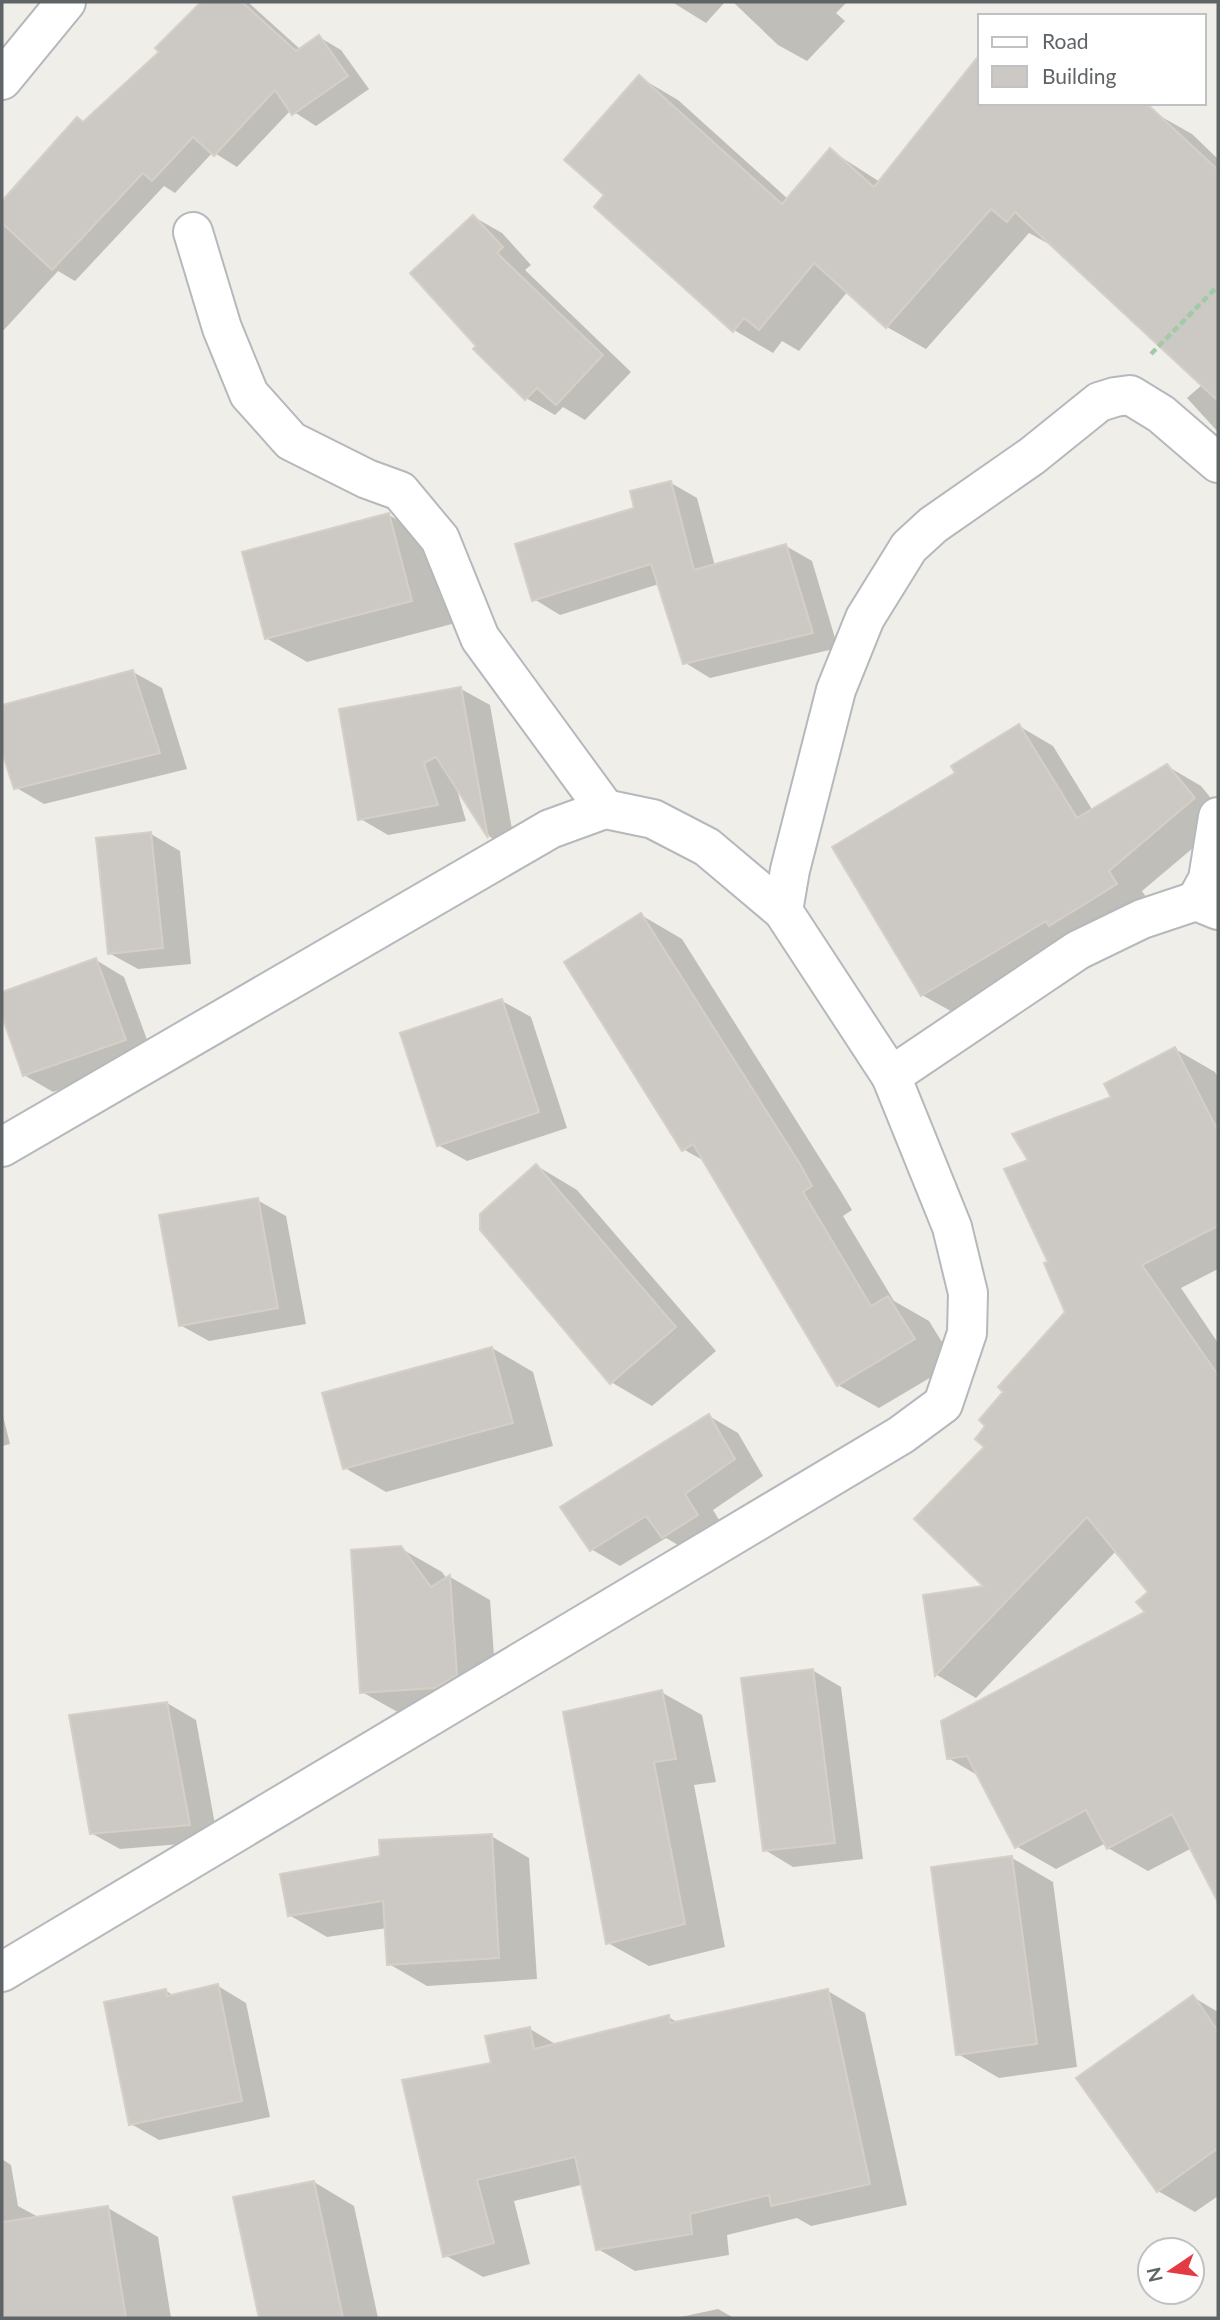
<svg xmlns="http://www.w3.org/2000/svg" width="1220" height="2320" viewBox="0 0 1220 2320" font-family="Lato,sans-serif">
<rect width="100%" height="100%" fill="#f0eee8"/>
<g fill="#0003">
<path d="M 203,2 L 248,2 L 301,50 L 319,37 L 341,50 L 369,89 L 316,126 L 291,110 L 237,167 L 213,152 L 175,193 L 164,186 L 75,281 L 58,271 L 2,332 L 2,203 L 77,119 L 84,124 L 161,52 L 157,48 Z"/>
<path d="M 672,2 L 725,2 L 706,23 Z"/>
<path d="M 733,2 L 847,2 L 836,13 L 845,21 L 807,61 L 778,45 Z"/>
<path d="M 980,57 L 980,103 L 1153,112 L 1192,134 L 1218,159 L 1218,432 L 1187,398 L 1203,384 L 1049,241 L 1047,243 L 1029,233 L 926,349 L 887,327 L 848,291 L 799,351 L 782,341 L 773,353 L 734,330 L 606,195 L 639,77 L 678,100 L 788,199 L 830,150 L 880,182 Z"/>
<path d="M 474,217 L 502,233 L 531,265 L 525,270 L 631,372 L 585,420 L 563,407 L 555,415 L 526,398 L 478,346 Z"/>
<path d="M 671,483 L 697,498 L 715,566 L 786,546 L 812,561 L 838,648 L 710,678 L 684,662 L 659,584 L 560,615 L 534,599 Z"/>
<path d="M 389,515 L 430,539 L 452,624 L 307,662 L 266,638 Z"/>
<path d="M 133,672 L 162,688 L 187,769 L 44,804 L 15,787 L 2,746 L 2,707 Z"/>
<path d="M 461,689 L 490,705 L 516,852 L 490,837 L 455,783 L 466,821 L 388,835 L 359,818 Z"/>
<path d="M 1019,726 L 1053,746 L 1093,811 L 1167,766 L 1201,786 L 1218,807 L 1218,827 L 1142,891 L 1150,903 L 956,1014 L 922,995 Z"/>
<path d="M 151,834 L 180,851 L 191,964 L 138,969 L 109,953 Z"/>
<path d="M 641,915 L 682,939 L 840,1190 L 852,1210 L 843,1216 L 894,1301 L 929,1321 L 955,1363 L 879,1408 L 838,1385 L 706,1162 L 683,1149 Z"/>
<path d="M 96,960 L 124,977 L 153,1056 L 53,1092 L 24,1075 L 2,1011 L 2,994 Z"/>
<path d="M 502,1001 L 531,1017 L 567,1128 L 467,1161 L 438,1145 Z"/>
<path d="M 1175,1049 L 1215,1072 L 1218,1078 L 1218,1269 L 1181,1288 L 1218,1343 L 1218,1869 L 1197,1857 L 1192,1848 L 1148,1871 L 1108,1848 L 1106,1843 L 1056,1869 L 1016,1846 L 979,1776 L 948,1758 L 1147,1613 L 1151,1593 L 1116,1551 L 976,1698 L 937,1675 L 925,1597 L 987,1587 L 986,1447 L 1067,1312 L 1050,1263 L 1030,1161 Z"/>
<path d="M 537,1166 L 577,1190 L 716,1351 L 652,1406 L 611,1382 Z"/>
<path d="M 257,1200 L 286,1216 L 306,1324 L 209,1341 L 180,1325 Z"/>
<path d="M 492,1348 L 533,1372 L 553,1446 L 386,1492 L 345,1468 Z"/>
<path d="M 2,1412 L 10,1444 L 2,1446 Z"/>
<path d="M 709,1416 L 738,1433 L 763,1476 L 713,1510 L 726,1531 L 692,1553 L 666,1538 L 620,1566 L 591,1549 Z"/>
<path d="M 400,1548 L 442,1572 L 447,1579 L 450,1577 L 490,1600 L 497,1698 L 403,1715 L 362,1692 Z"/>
<path d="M 812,1670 L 841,1687 L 863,1859 L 793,1867 L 765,1850 Z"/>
<path d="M 661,1692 L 702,1715 L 716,1782 L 694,1785 L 725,1947 L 649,1966 L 608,1943 Z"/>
<path d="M 167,1703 L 196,1720 L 218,1841 L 120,1849 L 91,1833 Z"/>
<path d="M 491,1836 L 529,1858 L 537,1979 L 427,1986 L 389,1964 L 387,1928 L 327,1937 L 289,1915 Z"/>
<path d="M 1012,1858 L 1053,1882 L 1077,2067 L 999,2078 L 958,2054 Z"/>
<path d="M 218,1986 L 246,2003 L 270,2117 L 159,2140 L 131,2124 L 166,1991 L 175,1996 Z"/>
<path d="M 828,1991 L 865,2013 L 907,2205 L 811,2226 L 797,2218 L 727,2235 L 729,2255 L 635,2271 L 598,2249 L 581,2185 L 514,2201 L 530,2264 L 483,2277 L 445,2255 L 493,2065 L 530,2029 L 557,2045 L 668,2017 L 679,2023 Z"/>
<path d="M 1193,1997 L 1218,2012 L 1218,2196 L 1195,2212 L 1158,2191 Z"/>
<path d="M 2,2159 L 11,2165 L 18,2206 L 40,2218 L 108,2208 L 158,2237 L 171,2318 L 2,2318 Z"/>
<path d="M 314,2182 L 354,2206 L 378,2318 L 261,2318 L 235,2199 Z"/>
<path d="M 718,2309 L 734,2318 L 676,2318 Z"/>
</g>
<g fill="#ccc9c4" stroke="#d5cfc6" stroke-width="2">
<path d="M 201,2 L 242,2 L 296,51 L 319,35 L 348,76 L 292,115 L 275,90 L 214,156 L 193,137 L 152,181 L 143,173 L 52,270 L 2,223 L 2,201 L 77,117 L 83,122 L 159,52 L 155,48 Z"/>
<path d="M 980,54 L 980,103 L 1146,103 L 1218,170 L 1218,401 L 1015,212 L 1007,222 L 991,209 L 886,328 L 814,263 L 759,330 L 744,318 L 733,332 L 594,207 L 604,195 L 564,160 L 639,75 L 782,204 L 830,148 L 874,187 Z"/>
<path d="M 473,215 L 503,247 L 497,253 L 603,355 L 556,405 L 537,388 L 525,400 L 473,349 L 476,346 L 410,273 Z"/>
<path d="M 671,481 L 694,570 L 786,544 L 813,633 L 683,664 L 651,564 L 532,601 L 515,544 L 634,508 L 630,491 Z"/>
<path d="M 389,513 L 412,601 L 265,639 L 242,552 Z"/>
<path d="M 133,670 L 160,753 L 14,789 L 2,752 L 2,705 Z"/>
<path d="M 461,687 L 488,838 L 436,757 L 424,763 L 438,805 L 358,820 L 339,709 Z"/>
<path d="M 1019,724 L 1077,818 L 1167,764 L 1195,798 L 1109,871 L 1117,884 L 1049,926 L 1046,921 L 921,996 L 832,847 L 955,773 L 951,766 Z"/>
<path d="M 151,832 L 163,948 L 108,954 L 96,838 Z"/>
<path d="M 641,913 L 800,1164 L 812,1186 L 803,1192 L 871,1306 L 888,1296 L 915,1339 L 837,1386 L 693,1144 L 682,1151 L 564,962 Z"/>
<path d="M 96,958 L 126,1040 L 23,1076 L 2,1016 L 2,992 Z"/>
<path d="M 502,999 L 539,1112 L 437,1146 L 400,1033 Z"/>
<path d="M 1175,1047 L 1218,1131 L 1218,1226 L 1142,1265 L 1218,1375 L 1218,1902 L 1172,1814 L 1107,1849 L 1086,1810 L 1015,1848 L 967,1756 L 947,1759 L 941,1721 L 1145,1612 L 1136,1602 L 1148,1592 L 1087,1517 L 935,1676 L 923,1595 L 983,1586 L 914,1519 L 984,1447 L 975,1439 L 985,1426 L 979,1420 L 1003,1392 L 998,1387 L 1065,1312 L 1044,1263 L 1048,1262 L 1004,1169 L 1028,1160 L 1012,1134 L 1111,1097 L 1104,1084 Z"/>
<path d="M 536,1164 L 676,1327 L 610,1384 L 480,1230 L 480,1214 Z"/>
<path d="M 258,1198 L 278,1308 L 179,1326 L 159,1215 Z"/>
<path d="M 492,1347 L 513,1423 L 343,1469 L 322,1393 Z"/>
<path d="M 709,1414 L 735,1459 L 685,1494 L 698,1515 L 662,1538 L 646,1516 L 590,1551 L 560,1507 Z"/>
<path d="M 401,1546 L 431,1587 L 450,1575 L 457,1675 L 435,1688 L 360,1693 L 351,1550 Z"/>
<path d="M 813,1669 L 835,1843 L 763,1851 L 741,1678 Z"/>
<path d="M 662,1690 L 676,1759 L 654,1762 L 685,1924 L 606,1944 L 563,1712 Z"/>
<path d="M 167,1702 L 190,1825 L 90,1834 L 69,1715 Z"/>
<path d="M 492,1834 L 499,1958 L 387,1965 L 383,1901 L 288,1916 L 280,1874 L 380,1856 L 379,1840 Z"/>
<path d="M 1012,1856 L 1037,2044 L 956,2055 L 931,1867 Z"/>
<path d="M 218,1984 L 242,2101 L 129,2125 L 104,2002 L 166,1989 L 167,1996 Z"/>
<path d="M 828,1989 L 870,2184 L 771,2206 L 769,2195 L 690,2214 L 692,2234 L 596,2250 L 575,2157 L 477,2180 L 494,2243 L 443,2257 L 402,2080 L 491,2063 L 485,2036 L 530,2027 L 534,2049 L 669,2015 L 670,2023 Z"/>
<path d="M 1193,1995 L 1218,2031 L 1218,2148 L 1157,2192 L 1076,2078 Z"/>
<path d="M 314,2181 L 343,2318 L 259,2318 L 233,2197 Z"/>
<path d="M 108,2206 L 126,2318 L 2,2318 L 2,2222 Z"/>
</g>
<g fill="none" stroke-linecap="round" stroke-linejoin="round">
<g stroke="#b5b8bc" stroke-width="42">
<g id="street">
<path d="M 193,232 L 222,328 L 249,394 L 291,441 L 367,479 L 400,491 L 440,539 L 480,638 L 605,809"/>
<path d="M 1196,901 L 1208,879 L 1218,817"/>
<path d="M 783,911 L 790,870 L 836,690 L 865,618 L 909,547 L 933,525 L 1032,456 L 1099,402 L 1115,397 L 1130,395 L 1161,414 L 1218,463"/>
<path d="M 2,1147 L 550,829 L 605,809 L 653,819 L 707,847 L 783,911 L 891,1076 L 1078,950 L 1142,919 L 1196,901 L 1218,910"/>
<path d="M 2,1972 L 901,1435 L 943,1404 L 967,1333 L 968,1293 L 952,1227 L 891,1076"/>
</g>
</g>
<g stroke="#b4b8bb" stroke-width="42">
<path id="secondary" d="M 2,80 L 66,2"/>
</g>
<path stroke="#a1caa7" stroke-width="4.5" stroke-dasharray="7 3.5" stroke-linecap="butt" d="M 1151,354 L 1218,286"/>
<use href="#street" stroke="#fff" stroke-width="38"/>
<use href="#secondary" stroke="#fff" stroke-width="38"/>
</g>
<rect width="1220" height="2320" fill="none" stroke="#5f6467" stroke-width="7"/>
<rect x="978" y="14" width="228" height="91" fill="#ffffff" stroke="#bfc1c2" stroke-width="2"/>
<rect x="992" y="37" width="35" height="10" fill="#ffffff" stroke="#bfc1c2" stroke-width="2"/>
<text x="1042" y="49" font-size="21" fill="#5f6467">Road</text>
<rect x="992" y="66" width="35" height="21" fill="#ccc9c4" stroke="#bfc1c2" stroke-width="2"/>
<text x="1042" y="84" font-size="21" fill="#5f6467">Building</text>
<g transform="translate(1171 2271) rotate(257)"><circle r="33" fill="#ffffff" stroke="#bfc1c2" stroke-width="2"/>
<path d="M0-5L12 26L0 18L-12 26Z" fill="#e33b41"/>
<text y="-10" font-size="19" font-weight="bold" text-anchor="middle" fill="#5f6467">N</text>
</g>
</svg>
